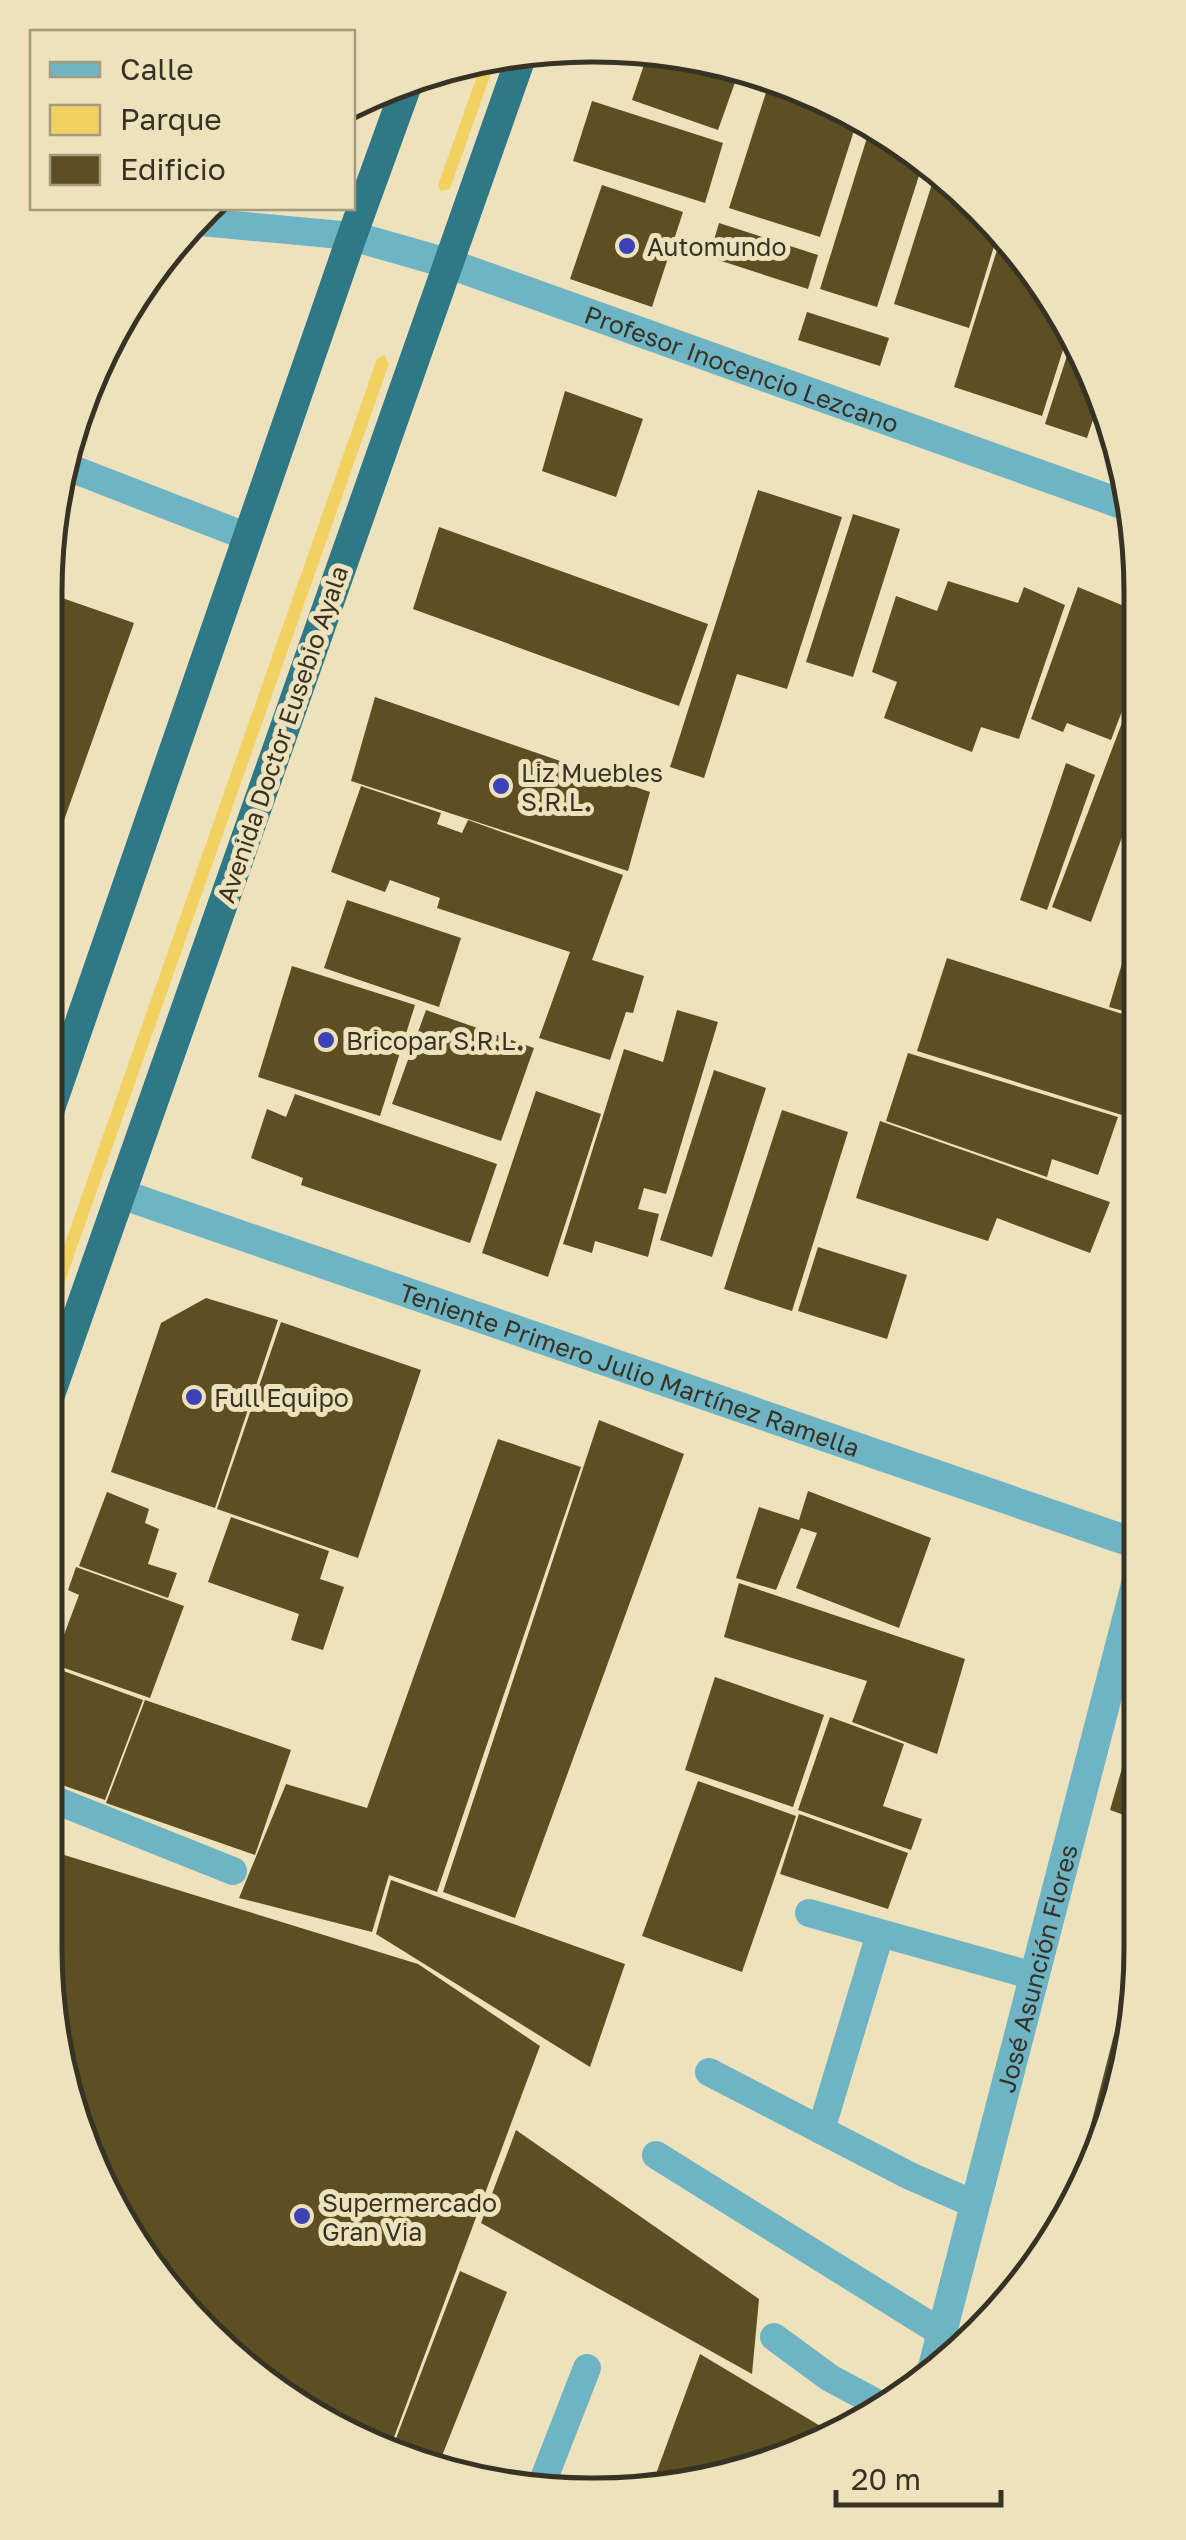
<svg xmlns="http://www.w3.org/2000/svg" width="1186" height="2540" viewBox="0 0 1186 2540" font-family="'Golos Text',sans-serif">
<rect width="100%" height="100%" fill="#ede2bc"/>
<g fill="#f1d261">
<path d="M 494,65 L 450,189 L 441,191 L 438,185 L 480,68 Z"/>
<path d="M 384,355 L 389,364 L 45,1338 L 45,1300 L 377,359 Z"/>
</g>
<g fill="#5c4f22">
<path d="M 647,56 L 738,74 L 718,130 L 632,100 Z"/>
<path d="M 770,80 L 802,87 L 858,118 L 820,237 L 729,208 Z"/>
<path d="M 592,101 L 723,143 L 705,203 L 573,161 Z"/>
<path d="M 870,128 L 925,157 L 877,307 L 820,289 Z"/>
<path d="M 937,168 L 999,230 L 969,328 L 894,304 Z"/>
<path d="M 602,185 L 683,212 L 652,307 L 570,279 Z"/>
<path d="M 719,223 L 818,255 L 808,289 L 709,257 Z"/>
<path d="M 1002,234 L 1027,259 L 1069,331 L 1042,416 L 954,387 Z"/>
<path d="M 807,312 L 889,338 L 880,366 L 798,340 Z"/>
<path d="M 1073,337 L 1102,393 L 1087,438 L 1045,424 Z"/>
<path d="M 565,391 L 643,419 L 616,497 L 542,471 Z"/>
<path d="M 758,490 L 842,517 L 787,689 L 737,674 L 704,778 L 670,767 Z"/>
<path d="M 853,514 L 900,529 L 853,677 L 806,662 Z"/>
<path d="M 439,527 L 708,624 L 679,706 L 413,609 Z"/>
<path d="M 948,581 L 1018,603 L 1024,587 L 1065,605 L 1019,739 L 981,727 L 972,752 L 884,718 L 897,682 L 872,672 L 896,596 L 937,611 Z"/>
<path d="M 1078,587 L 1129,608 L 1125,617 L 1137,622 L 1137,672 L 1111,740 L 1067,723 L 1063,732 L 1031,719 Z"/>
<path d="M 45,592 L 134,623 L 56,843 L 45,839 Z"/>
<path d="M 1136,686 L 1137,796 L 1091,922 L 1052,907 Z"/>
<path d="M 375,697 L 650,792 L 628,871 L 351,781 Z"/>
<path d="M 1066,763 L 1095,775 L 1047,910 L 1020,900 Z"/>
<path d="M 361,786 L 441,813 L 437,824 L 462,833 L 468,820 L 623,875 L 592,960 L 644,976 L 633,1013 L 626,1012 L 610,1060 L 539,1038 L 570,952 L 437,908 L 440,898 L 390,880 L 385,892 L 331,872 Z"/>
<path d="M 347,900 L 461,938 L 439,1007 L 324,968 Z"/>
<path d="M 1137,913 L 1138,913 L 1138,1015 L 1109,1007 Z"/>
<path d="M 947,958 L 1138,1019 L 1138,1120 L 917,1051 Z"/>
<path d="M 292,966 L 415,1005 L 380,1116 L 258,1077 Z"/>
<path d="M 426,1010 L 534,1048 L 501,1141 L 392,1104 Z"/>
<path d="M 677,1010 L 718,1022 L 666,1194 L 644,1188 L 638,1209 L 659,1214 L 648,1257 L 595,1241 L 592,1253 L 563,1244 L 624,1049 L 663,1062 Z"/>
<path d="M 908,1053 L 1118,1117 L 1098,1175 L 1052,1159 L 1047,1177 L 886,1121 Z"/>
<path d="M 714,1070 L 766,1088 L 712,1257 L 660,1240 Z"/>
<path d="M 536,1091 L 601,1114 L 548,1277 L 482,1253 Z"/>
<path d="M 295,1094 L 497,1164 L 470,1243 L 301,1185 L 303,1178 L 251,1158 L 267,1109 L 286,1117 Z"/>
<path d="M 782,1110 L 848,1132 L 792,1311 L 724,1289 Z"/>
<path d="M 880,1121 L 1110,1202 L 1090,1253 L 997,1218 L 988,1241 L 856,1198 Z"/>
<path d="M 818,1247 L 907,1275 L 887,1339 L 798,1311 Z"/>
<path d="M 206,1298 L 278,1320 L 215,1508 L 111,1472 L 161,1323 Z"/>
<path d="M 281,1322 L 421,1370 L 358,1558 L 217,1509 Z"/>
<path d="M 599,1420 L 684,1454 L 515,1918 L 443,1892 Z"/>
<path d="M 498,1439 L 581,1467 L 437,1892 L 389,1875 L 372,1932 L 239,1898 L 286,1784 L 367,1808 Z"/>
<path d="M 808,1491 L 931,1538 L 899,1628 L 796,1588 L 817,1533 L 801,1528 L 776,1590 L 736,1578 L 759,1507 L 799,1520 Z"/>
<path d="M 107,1492 L 149,1509 L 145,1523 L 159,1529 L 148,1564 L 177,1573 L 168,1598 L 79,1566 Z"/>
<path d="M 231,1517 L 329,1551 L 320,1579 L 344,1587 L 323,1650 L 291,1640 L 299,1614 L 208,1582 Z"/>
<path d="M 76,1567 L 184,1606 L 150,1698 L 53,1664 L 79,1595 L 68,1590 Z"/>
<path d="M 739,1583 L 965,1659 L 937,1754 L 852,1722 L 867,1681 L 724,1637 Z"/>
<path d="M 47,1665 L 143,1700 L 105,1800 L 45,1779 Z"/>
<path d="M 715,1677 L 824,1715 L 793,1807 L 685,1770 Z"/>
<path d="M 145,1700 L 291,1750 L 255,1855 L 106,1803 Z"/>
<path d="M 1139,1709 L 1140,1710 L 1141,1821 L 1110,1810 Z"/>
<path d="M 830,1717 L 904,1744 L 883,1806 L 922,1819 L 911,1850 L 798,1810 Z"/>
<path d="M 698,1781 L 796,1816 L 742,1972 L 642,1936 Z"/>
<path d="M 799,1814 L 908,1853 L 888,1909 L 780,1874 Z"/>
<path d="M 61,1854 L 418,1964 L 540,2046 L 390,2448 L 320,2422 L 181,2308 L 74,2124 L 45,1947 L 45,1897 Z"/>
<path d="M 391,1880 L 625,1964 L 590,2067 L 376,1934 Z"/>
<path d="M 1119,2015 L 1127,2018 L 1099,2156 L 1071,2202 Z"/>
<path d="M 516,2130 L 759,2299 L 752,2374 L 481,2223 Z"/>
<path d="M 460,2271 L 507,2292 L 438,2466 L 392,2449 Z"/>
<path d="M 700,2354 L 832,2433 L 665,2490 L 650,2490 Z"/>
</g>
<g fill="none" stroke-linecap="round" stroke-linejoin="round">
<g stroke="#6eb4c4" stroke-width="28">
<path d="M 192,225 L 201,222 L 352,236"/>
<path d="M 70,468 L 248,537"/>
<path d="M 45,1796 L 233,1871"/>
<path d="M 809,1913 L 1034,1976"/>
<path d="M 709,2072 L 910,2176 L 974,2204"/>
<path d="M 821,2130 L 880,1934"/>
<path d="M 656,2155 L 942,2333"/>
<path d="M 774,2337 L 830,2378 L 884,2407"/>
<path d="M 541,2486 L 587,2368"/>
</g>
<path stroke="#6eb4c4" stroke-width="30" id="s1" d="M 352,236 L 447,263 L 1133,508"/>
<g stroke="#6eb4c4" stroke-width="30">
<path id="s2" d="M 121,1194 L 1140,1545"/>
<path id="s3" d="M 933,2367 L 1140,1569"/>
</g>
<g stroke="#2f7888" stroke-width="30">
<path d="M 45,1123 L 352,236 L 408,82"/>
<path d="M 45,1409 L 520,60"/>
</g>
</g>
<g fill="#3c43b7" stroke="#ede2bc" stroke-width="4">
<circle cx="627" cy="246" r="10"/>
<circle cx="501" cy="786" r="10"/>
<circle cx="326" cy="1040" r="10"/>
<circle cx="194" cy="1397" r="10"/>
<circle cx="302" cy="2216" r="10"/>
</g>
<g text-anchor="middle" dominant-baseline="central" stroke-width="10" stroke-linejoin="round" paint-order="stroke">
<g font-size="25" fill="#373324" stroke="#ede2bc" text-anchor="start">
<text x="647" y="246">Automundo</text>
<text x="521" y="772">Liz Muebles<tspan x="521" dy="29">S.R.L.</tspan></text>
<text x="346" y="1040">Bricopar S.R.L.</text>
<text x="214" y="1397">Full Equipo</text>
<text x="322" y="2202">Supermercado<tspan x="322" dy="29">Gran Via</tspan></text>
</g>
<g font-size="25" fill="#373324" stroke="#ede2bc">
<text stroke="none"><textPath href="#s1" startOffset="412">Profesor Inocencio Lezcano</textPath></text>
<text transform="translate(282 734) rotate(-71)">Avenida Doctor Eusebio Ayala</text>
<text stroke="none"><textPath href="#s2" startOffset="538">Teniente Primero Julio Martínez Ramella</textPath></text>
<text stroke="none"><textPath href="#s3" startOffset="412">José Asunción Flores</textPath></text>
</g>
</g>
<path d="M0 0H1186V2540H0ZM592 62H594A530 530 0 0 1 1124 592V1948A530 530 0 0 1 594 2478H592A530 530 0 0 1 62 1948V592A530 530 0 0 1 592 62Z" fill="#ede2bc" fill-rule="evenodd"/>
<path fill="none" stroke="#373324" stroke-width="5" d="M592 62H594A530 530 0 0 1 1124 592V1948A530 530 0 0 1 594 2478H592A530 530 0 0 1 62 1948V592A530 530 0 0 1 592 62Z"/>
<rect x="30" y="30" width="325" height="180" fill="#ede2bc" stroke="#a49c7f" stroke-width="2.5"/>
<rect x="50" y="62" width="50" height="15" fill="#6eb4c4" stroke="#a49c7f" stroke-width="2.5"/>
<text x="120" y="80" font-size="30" fill="#373324">Calle</text>
<rect x="50" y="105" width="50" height="30" fill="#f1d261" stroke="#a49c7f" stroke-width="2.5"/>
<text x="120" y="130" font-size="30" fill="#373324">Parque</text>
<rect x="50" y="155" width="50" height="30" fill="#5c4f22" stroke="#a49c7f" stroke-width="2.5"/>
<text x="120" y="180" font-size="30" fill="#373324">Edificio</text>
<path d="M836 2490v15h165v-15" fill="none" stroke="#373324" stroke-width="5"/>
<text x="851" y="2490" font-size="30" fill="#373324" stroke="#ede2bc" stroke-width="8" paint-order="stroke">20 m</text>
</svg>
